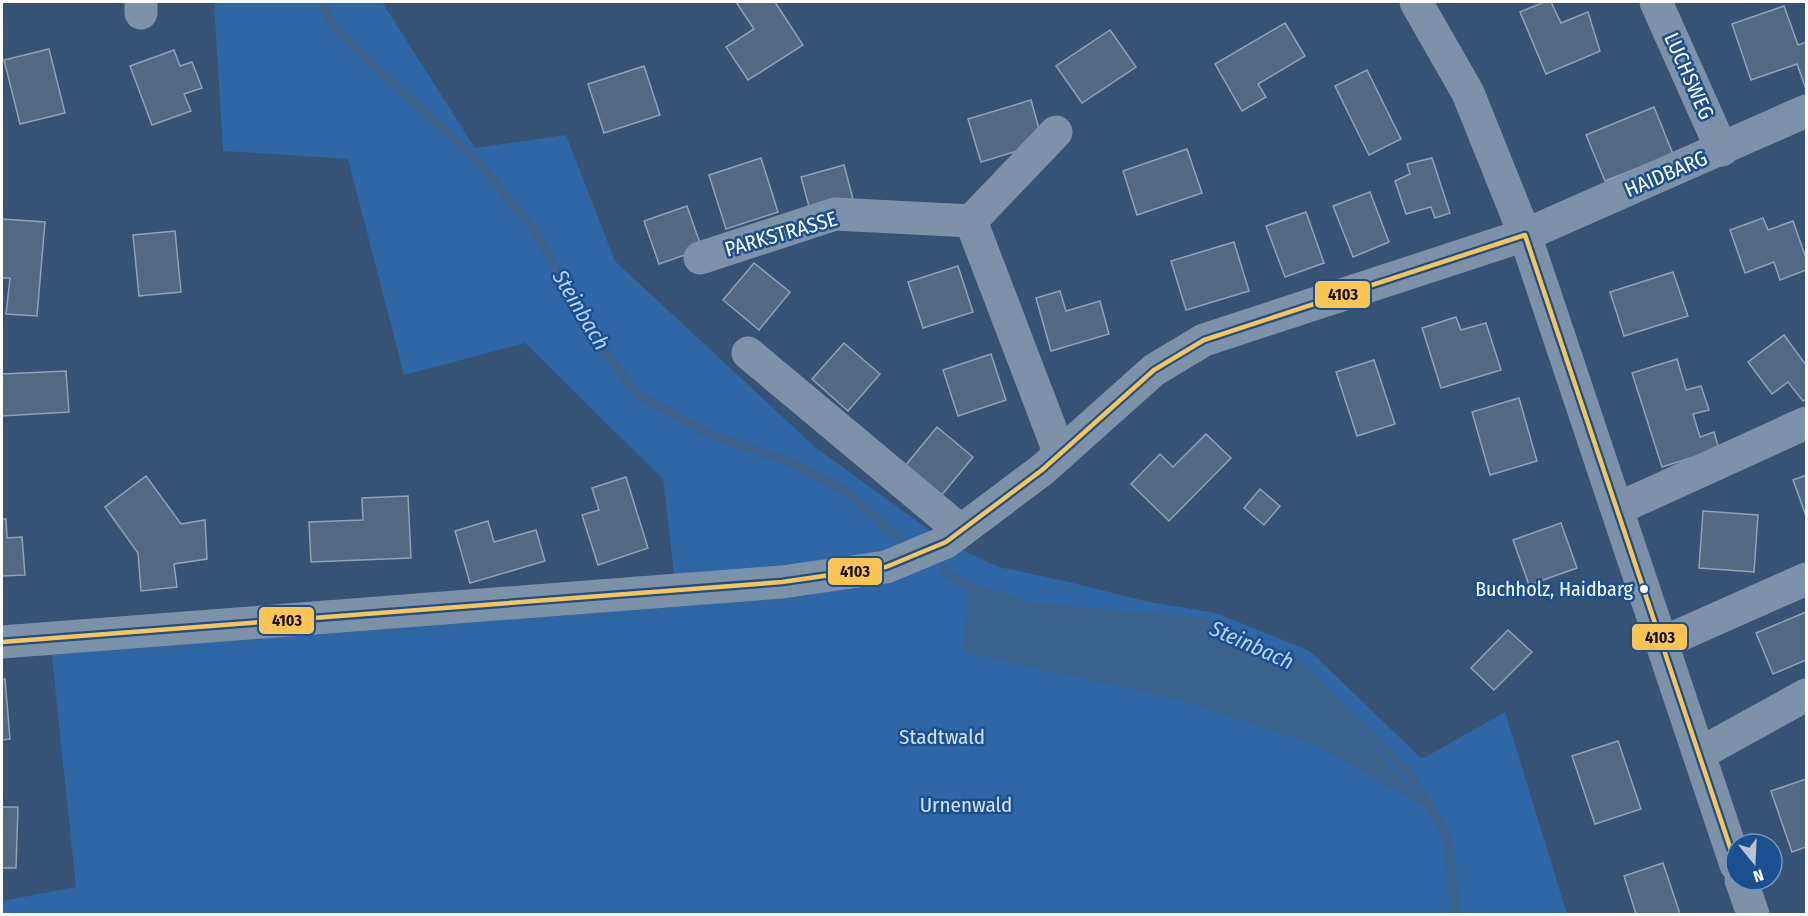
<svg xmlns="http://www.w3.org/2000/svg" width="1808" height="916" viewBox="0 0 1808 916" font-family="'Fira Sans Condensed',sans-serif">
<rect width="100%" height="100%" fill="#365274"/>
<path fill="#2f66a5" d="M 214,2 L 382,2 L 475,148 L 566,135 L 615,261 L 816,448 L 946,542 L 999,567 L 1065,581 L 1149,602 L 1216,613 L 1310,651 L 1422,759 L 1505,712 L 1567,914 L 2,914 L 2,901 L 76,887 L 50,639 L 676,590 L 663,479 L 525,343 L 404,375 L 348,159 L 223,151 Z"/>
<path fill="#3b618d" d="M 969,587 L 1032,607 L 1208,623 L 1295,661 L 1434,813 L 1316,745 L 1181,700 L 963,652 Z"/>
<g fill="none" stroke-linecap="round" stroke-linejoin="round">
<g stroke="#3b618d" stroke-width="9">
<path d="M 323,2 L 335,29 L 476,159 L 537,234 L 592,334 L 637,394 L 711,435 L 794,463 L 848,493 L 901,540"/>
<path d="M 944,570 L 969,587 L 1032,607 L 1208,623 L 1295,661 L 1409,772 L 1448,837 L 1455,914"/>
</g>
</g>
<g fill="#526984" stroke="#92a2b6" stroke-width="1.5">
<path d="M 736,2 L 775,2 L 803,45 L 748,80 L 726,47 L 754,29 Z"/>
<path d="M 1544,2 L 1551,2 L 1561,23 L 1588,12 L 1600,51 L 1546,74 L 1520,12 Z"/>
<path d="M 1784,6 L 1798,45 L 1806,42 L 1806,89 L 1797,64 L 1751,80 L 1732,24 Z"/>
<path d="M 1285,23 L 1305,56 L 1258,84 L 1266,97 L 1242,111 L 1215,64 Z"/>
<path d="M 1110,30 L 1136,67 L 1082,103 L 1056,66 Z"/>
<path d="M 49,49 L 65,113 L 20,124 L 4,60 Z"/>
<path d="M 174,50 L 180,66 L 192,62 L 202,88 L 184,94 L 191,111 L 152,125 L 130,66 Z"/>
<path d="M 644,66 L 660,115 L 604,133 L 588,84 Z"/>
<path d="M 1367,70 L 1401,139 L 1369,155 L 1335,86 Z"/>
<path d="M 1031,100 L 1043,143 L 981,162 L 968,119 Z"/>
<path d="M 1654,107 L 1673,154 L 1605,181 L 1586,135 Z"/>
<path d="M 1187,149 L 1202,193 L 1137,215 L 1123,171 Z"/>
<path d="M 761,158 L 778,212 L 726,229 L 709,175 Z"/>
<path d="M 1432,158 L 1450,213 L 1435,218 L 1431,207 L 1406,214 L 1395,181 L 1410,174 L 1407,164 Z"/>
<path d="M 844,165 L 853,199 L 810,210 L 801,177 Z"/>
<path d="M 1370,192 L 1389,242 L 1353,257 L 1333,206 Z"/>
<path d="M 687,206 L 702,249 L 659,264 L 644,221 Z"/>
<path d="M 1306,212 L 1324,263 L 1285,277 L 1266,226 Z"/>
<path d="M 1763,218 L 1768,230 L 1793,221 L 1806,258 L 1806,270 L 1780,280 L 1774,262 L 1745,273 L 1730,230 Z"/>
<path d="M 2,219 L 45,222 L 37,316 L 6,314 L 10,278 L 2,278 Z"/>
<path d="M 175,231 L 181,292 L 139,296 L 133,235 Z"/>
<path d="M 1234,242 L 1249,291 L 1186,310 L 1171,261 Z"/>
<path d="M 754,263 L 790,292 L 759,330 L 723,300 Z"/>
<path d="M 958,266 L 973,312 L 923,328 L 908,282 Z"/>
<path d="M 1673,272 L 1688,316 L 1624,336 L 1610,292 Z"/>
<path d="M 1060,291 L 1066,311 L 1100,301 L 1109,334 L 1051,351 L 1036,298 Z"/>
<path d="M 1456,317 L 1461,330 L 1486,323 L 1501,370 L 1441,388 L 1422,328 Z"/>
<path d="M 1784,335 L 1806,365 L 1806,399 L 1803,401 L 1788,382 L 1772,394 L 1748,362 Z"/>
<path d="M 844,343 L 880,374 L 848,411 L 812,379 Z"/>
<path d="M 991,354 L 1006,400 L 958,416 L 943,370 Z"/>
<path d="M 1677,359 L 1686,390 L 1701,386 L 1709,410 L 1693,414 L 1700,437 L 1714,432 L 1719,449 L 1662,467 L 1632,373 Z"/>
<path d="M 1374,360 L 1395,424 L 1357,436 L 1336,372 Z"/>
<path d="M 66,371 L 69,412 L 2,416 L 2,374 Z"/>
<path d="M 1519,398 L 1537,461 L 1490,475 L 1472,412 Z"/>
<path d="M 937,427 L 973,457 L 941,496 L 905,466 Z"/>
<path d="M 1206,434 L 1231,458 L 1169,521 L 1131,484 L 1160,454 L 1173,467 Z"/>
<path d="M 1806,475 L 1806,516 L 1793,480 Z"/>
<path d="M 146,476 L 181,524 L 205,520 L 207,559 L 174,564 L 177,587 L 141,591 L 138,553 L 105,507 Z"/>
<path d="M 626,477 L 648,548 L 598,565 L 582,515 L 599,510 L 592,488 Z"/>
<path d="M 1260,489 L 1280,506 L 1264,525 L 1244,508 Z"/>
<path d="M 408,496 L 411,558 L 311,562 L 309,522 L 363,520 L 362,498 Z"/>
<path d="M 1703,511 L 1758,515 L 1754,572 L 1699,568 Z"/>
<path d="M 2,519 L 6,519 L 7,538 L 22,537 L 25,575 L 2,576 Z"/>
<path d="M 488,521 L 494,542 L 536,530 L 545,561 L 470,583 L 455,531 Z"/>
<path d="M 1561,523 L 1577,568 L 1529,585 L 1513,540 Z"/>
<path d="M 1806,612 L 1806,660 L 1773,674 L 1756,633 Z"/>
<path d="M 1508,630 L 1532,652 L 1494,690 L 1471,668 Z"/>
<path d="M 5,679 L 10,739 L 2,740 L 2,680 Z"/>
<path d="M 1618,741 L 1641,809 L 1595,824 L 1572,756 Z"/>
<path d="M 1806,779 L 1806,847 L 1792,852 L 1771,791 Z"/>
<path d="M 2,807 L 18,807 L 16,868 L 2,868 Z"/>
<path d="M 1663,863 L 1680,914 L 1636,914 L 1624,876 Z"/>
</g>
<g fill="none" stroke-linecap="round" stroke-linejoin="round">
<g stroke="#7d92a8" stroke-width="33">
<path d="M 1416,2 L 1468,93 L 1525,235 L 1736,865"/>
<path d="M 1656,2 L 1722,150"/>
<path d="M 141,13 L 141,2"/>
<path d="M 971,221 L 1060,454"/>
<path d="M 700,258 L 835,214 L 971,221 L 1056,132"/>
<path d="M 748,353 L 961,531"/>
<path d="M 1617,509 L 1806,423"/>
<path d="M 2,642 L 782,582 L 886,567 L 946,542 L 1042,470 L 1154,370 L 1204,340 L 1525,235 L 1806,111"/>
<path d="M 1662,643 L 1806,579"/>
<path d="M 1699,754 L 1806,695"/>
<path d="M 1741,880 L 1753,914"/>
</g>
<g stroke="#1b4f8f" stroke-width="9">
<path id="bus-1" d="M 2,642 L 782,582 L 886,567 L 946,542 L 1042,470 L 1154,370 L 1204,340 L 1525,235 L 1736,865"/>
</g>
<use href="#bus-1" stroke="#fcc553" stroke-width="4.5"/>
</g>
<circle fill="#fff" stroke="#1b4f8f" stroke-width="2" cx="1644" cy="589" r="5"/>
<g text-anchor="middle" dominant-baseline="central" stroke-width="5" stroke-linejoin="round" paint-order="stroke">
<g font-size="20" fill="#fff" stroke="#1b4f8f" text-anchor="end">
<text x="1633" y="589">Buchholz, Haidbarg</text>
</g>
<g font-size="21" fill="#fff" stroke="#1b4f8f">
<text transform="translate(1689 76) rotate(66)">LUCHSWEG</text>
<text transform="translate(1666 174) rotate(-23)">HAIDBARG</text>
<text transform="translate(781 234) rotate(-16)">PARKSTRASSE</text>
</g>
<g font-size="21" fill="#cfe3fa" stroke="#1b4f8f">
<text x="942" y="737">Stadtwald</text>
<text x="966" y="805">Urnenwald</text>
</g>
<g font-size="22" font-style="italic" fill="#b5d3f5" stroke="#1b4f8f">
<text transform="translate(581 310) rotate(59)">Steinbach</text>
<text transform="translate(1252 645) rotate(24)">Steinbach</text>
</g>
</g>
<g stroke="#1b4f8f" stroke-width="2">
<rect x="1314" y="280" width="57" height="29" rx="6" fill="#fcc553"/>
<rect x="827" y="557" width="56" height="29" rx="6" fill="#fcc553"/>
<rect x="258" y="606" width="57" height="29" rx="6" fill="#fcc553"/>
<rect x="1631" y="623" width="57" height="28" rx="6" fill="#fcc553"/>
</g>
<g font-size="16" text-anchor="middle" font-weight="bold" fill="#111">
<text x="1343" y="300">4103</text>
<text x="855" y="577">4103</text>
<text x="287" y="626">4103</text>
<text x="1660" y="643">4103</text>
</g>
<rect width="1808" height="916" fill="none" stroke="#ffffff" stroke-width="6"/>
<g transform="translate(1754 862) rotate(162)"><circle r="28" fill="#1b4f8f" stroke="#7695bc" stroke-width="1.5"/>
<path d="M0-4.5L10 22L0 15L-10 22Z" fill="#b9c2ce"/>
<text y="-9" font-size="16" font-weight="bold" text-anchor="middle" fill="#ffffff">N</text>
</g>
</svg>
